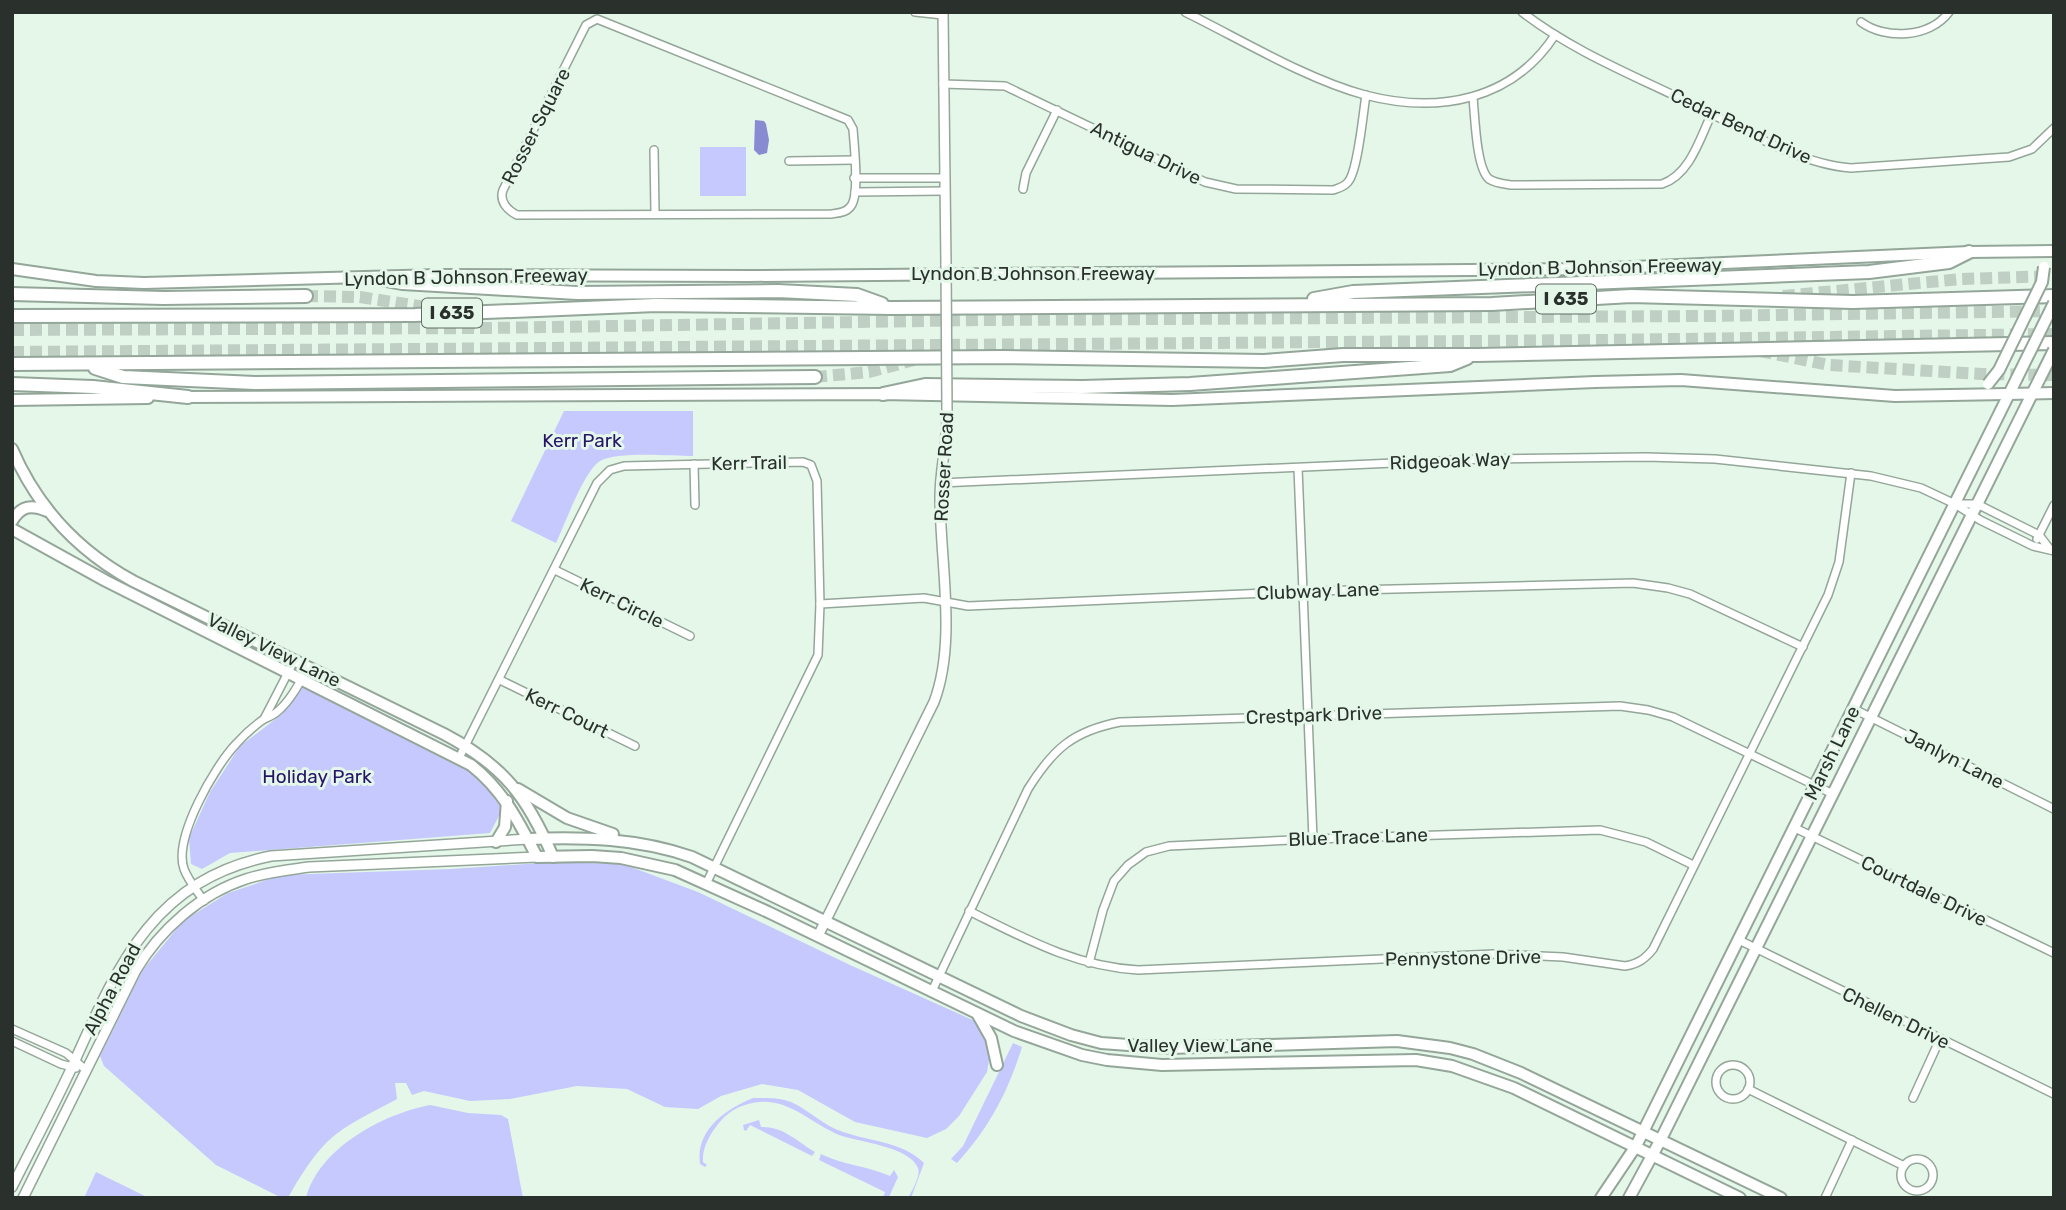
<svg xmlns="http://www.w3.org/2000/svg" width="2066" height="1210" viewBox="0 0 2066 1210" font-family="Rubik,sans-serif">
<rect width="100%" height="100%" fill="#e4f7e9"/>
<g fill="#c6c9fe">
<rect x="700" y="147" width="46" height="49"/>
<path d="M 564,411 L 693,411 L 693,456 C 672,456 617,451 600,461 C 584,471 565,524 556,543 L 511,521 Z"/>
<path d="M 302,686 L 468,770 L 488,787 L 502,810 L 490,833 L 230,853 L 202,869 L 191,864 L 189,838 L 210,792 L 240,746 L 281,715 Z"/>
<path d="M 554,862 L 623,864 L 698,892 L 850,965 L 975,1021 L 992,1043 L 987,1072 L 959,1116 L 946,1129 L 927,1138 L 855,1122 L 798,1090 L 762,1084 L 721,1096 L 698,1109 L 665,1107 L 627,1089 L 577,1086 L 510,1099 L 470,1101 L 424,1091 L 412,1095 L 406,1083 L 395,1083 L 397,1099 C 374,1112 347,1123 327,1142 C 312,1157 299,1178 289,1196 L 278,1196 L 216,1165 L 104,1066 L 100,1056 L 142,971 L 183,921 L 228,893 L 282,875 L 451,869 Z"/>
<path d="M 1013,1043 L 1022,1047 C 1008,1092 989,1128 957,1163 L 951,1159 L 963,1146 Z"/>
<path d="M 753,1098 C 765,1098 779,1097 791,1102 C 809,1110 824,1126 843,1132 C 869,1141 903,1142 924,1163 L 911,1198 L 908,1198 C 912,1190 921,1176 918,1168 C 909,1146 858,1142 839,1135 C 807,1121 783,1092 745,1105 C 735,1108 726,1114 719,1123 C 710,1134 702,1147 703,1162 L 707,1165 L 705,1167 L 700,1164 C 695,1130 726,1109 753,1098 Z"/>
<path d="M 430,1105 L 468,1113 L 501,1115 L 508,1119 L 523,1198 L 306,1198 C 319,1148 383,1114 430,1105 Z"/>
<path d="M 759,1120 L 761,1127 C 783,1126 798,1142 815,1152 L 812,1156 L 750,1125 L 746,1131 L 744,1130 L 743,1125 Z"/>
<path d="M 821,1154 C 843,1165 868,1166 890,1176 L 894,1170 L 898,1177 L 889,1197 L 883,1198 L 885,1192 L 819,1160 Z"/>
<path d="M 96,1172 L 149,1198 L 84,1198 Z"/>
</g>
<path fill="#898bd2" d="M 755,120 L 764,121 L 766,124 L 769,140 L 767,153 L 759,155 L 754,150 Z"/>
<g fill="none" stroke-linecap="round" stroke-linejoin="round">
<g stroke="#bfcfc3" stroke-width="12" stroke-dasharray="12 6" stroke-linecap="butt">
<path d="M 306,296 L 360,297 L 425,307 L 479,325"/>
<path d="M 1783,296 L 1961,279 L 2054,276"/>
<path d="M 12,330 L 490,328 L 983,320 L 1708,316 L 2054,311"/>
<path d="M 1760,351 L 1829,365 L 1981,374 L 2054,375"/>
<path d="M 12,352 L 1601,340 L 2054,334"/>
<path d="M 815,377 L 869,372 L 914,360"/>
</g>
<g stroke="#94a699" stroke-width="10">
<g id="minor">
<path d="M 915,12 L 943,15"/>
<path d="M 1185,12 C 1240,39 1306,79 1365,95 C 1438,114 1512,101 1555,35"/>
<path d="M 1522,12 C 1572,51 1635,76 1692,104 C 1740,127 1797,164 1851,168 L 2009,157 L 2032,149 L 2054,128"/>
<path d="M 597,19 L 848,120 L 853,129 C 854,145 860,194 851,206 C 846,213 838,213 831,214 L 517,215 C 507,210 499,201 503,190 L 586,25 Z"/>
<path d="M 1861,22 C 1885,40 1930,38 1949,12"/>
<path d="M 943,84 L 1005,86 L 1205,182 L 1236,189 L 1333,190 C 1339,188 1344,187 1348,182 C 1358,171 1363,113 1366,95"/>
<path d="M 1473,98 C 1475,116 1476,168 1489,179 C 1495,183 1504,184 1511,185 L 1662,184 C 1690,175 1700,138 1712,113"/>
<path d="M 654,150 L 655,213"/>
<path d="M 789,161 L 854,160"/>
<path d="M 854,178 L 944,178"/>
<path d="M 1023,189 L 1026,173 L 1057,110"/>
<path d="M 855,192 L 944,191"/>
<path d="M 694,464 L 695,505"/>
<path d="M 1298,468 L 1313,839"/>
<path d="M 940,483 L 1484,459 L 1646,457 L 1715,459 L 1871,476 L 1921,488 L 1955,504 L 1980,520 L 2033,546 L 2054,551"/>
<path d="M 1956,504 L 1977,504 L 2039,535 L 2049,548"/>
<path d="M 2037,539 L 2054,505"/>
<path d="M 555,570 L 690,636"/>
<path d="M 820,604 L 924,598 L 968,606 L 1313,591 L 1633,583 L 1668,588 L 1690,594 L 1803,647"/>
<path d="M 500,680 L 635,746"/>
<path d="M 1854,709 L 2054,809"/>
<path d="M 264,719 L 294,661"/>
<path d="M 459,758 L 597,483 L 610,470 L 624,466 L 803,462 L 811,465 L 817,481 L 820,604 L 818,655 L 706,884"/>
<path d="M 1795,828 L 2054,953"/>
<path d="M 204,901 C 197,891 188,880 184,869 C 173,838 215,766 236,744 C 244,735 254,726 264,719 C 269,717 274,715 278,711 C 291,700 300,682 308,667"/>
<path d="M 969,911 C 1026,939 1074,966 1138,970 L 1494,954 L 1563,957 L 1625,966 C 1638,964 1645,959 1653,949 L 1828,595 L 1839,562 L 1851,473"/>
<path d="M 1739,940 L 2054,1094"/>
<path d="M 1089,963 L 1103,910 L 1114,881 L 1128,865 L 1146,852 L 1169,846 L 1313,839 L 1600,830 L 1646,842 L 1693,865"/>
<path d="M 932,991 L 1028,789 C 1053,749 1073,731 1120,722 L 1620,706 L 1648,710 L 1673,717 L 1833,794"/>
<path d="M 12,1029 L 66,1053 L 86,1070"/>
<path d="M 12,1041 L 61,1064 L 76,1068"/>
<circle cx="1733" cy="1082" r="17"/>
<path d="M 1748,1089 L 1904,1166"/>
<path d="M 1913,1098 L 1940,1039"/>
<circle cx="1917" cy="1175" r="16"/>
<path d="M 1825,1198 L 1852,1140"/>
</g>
</g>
<g stroke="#94a699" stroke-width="12">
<g id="tertiary">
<path d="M 943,12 L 946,265"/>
<path d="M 818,936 L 934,702 C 957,642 940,561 940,497 C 940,468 948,440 947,411"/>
<path d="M 12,1187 C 32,1147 53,1108 72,1067 C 117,967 152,880 271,856 L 528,839"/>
<path d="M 23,1198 L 136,970 C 160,930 200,894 246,879 C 267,872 288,870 309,867 L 537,857"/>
</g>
</g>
<g stroke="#94a699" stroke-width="14">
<g id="secondary">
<path d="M 12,269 L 96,281 L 144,283 L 439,275 L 749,276 L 1589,269 L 1969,252 L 2054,251"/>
<path d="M 182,397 L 883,394 L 1172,400 L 1595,382 L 1681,380 L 1895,396 L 2054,393"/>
<path d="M 12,400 L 148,398"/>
<path d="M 12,449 C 37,507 78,551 133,581 L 444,734 C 503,765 527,796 553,857"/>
<path d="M 12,521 C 21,506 31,504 47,511"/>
<path d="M 12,529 L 106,581 L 471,765 C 503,790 519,822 537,857 L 592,856 L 621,858 L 675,870 L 768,912 L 1014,1031 L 1082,1055 L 1107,1060 L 1162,1065 L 1416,1060 L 1452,1066 L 1514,1088 L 1740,1198"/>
<path d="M 518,789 L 567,818 L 613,834"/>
<path d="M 528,839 C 584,837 638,838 692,857 L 1021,1016 L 1071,1035 L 1101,1043 L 1170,1048 L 1397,1041 L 1450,1048 L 1473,1054 L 1521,1073 L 1781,1198"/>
<path d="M 496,842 L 505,827 L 507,801"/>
<path d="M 978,1015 L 991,1038 L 997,1065"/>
<path d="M 1601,1198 L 1636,1146 L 2017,378"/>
<path d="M 1629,1198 L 1660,1141 L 2040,378"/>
</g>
</g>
<g stroke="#94a699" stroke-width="16">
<g id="motorway">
<path d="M 375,278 L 402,283 L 577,293 L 778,291 L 857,295 L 882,304"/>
<path d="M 12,294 L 163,298 L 306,296"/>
<path d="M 1314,299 L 1353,292 L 1869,272 L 1949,262 L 1969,252"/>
<path d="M 12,316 L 415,315 L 656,305 L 892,308 L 1492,304 L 1631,296 L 1853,302 L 2054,296"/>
<path d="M 12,364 L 1004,357 L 1264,361 L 1343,355 L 1477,355 L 2054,343"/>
<path d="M 95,368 L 123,377 L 255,383 L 815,377"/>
<path d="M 12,384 L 93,387 L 188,397"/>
<path d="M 883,394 L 925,385 L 1082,387 L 1190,384 L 1450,365 L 1467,358"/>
</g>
</g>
<use href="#minor" stroke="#fff" stroke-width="7"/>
<use href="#tertiary" stroke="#fff" stroke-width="9"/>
<use href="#secondary" stroke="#fff" stroke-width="10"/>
<use href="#motorway" stroke="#fff" stroke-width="12"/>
<g stroke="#94a699" stroke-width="12" stroke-linecap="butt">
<path id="tertiary-bridge" d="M 946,265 L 947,411"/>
</g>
<g stroke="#94a699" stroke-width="14" stroke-linecap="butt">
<g id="secondary-bridge">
<path d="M 2017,378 L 2054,303"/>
<path d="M 2040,378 L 2054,350"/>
<path d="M 1988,384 L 1999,370 L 2042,282 L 2044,267"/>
</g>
</g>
<use href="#tertiary-bridge" stroke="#fff" stroke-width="9"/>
<use href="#secondary-bridge" stroke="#fff" stroke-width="10"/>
</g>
<g text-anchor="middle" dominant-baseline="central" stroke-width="6" stroke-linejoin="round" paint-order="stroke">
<g fill="#e4f7e9" stroke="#626c65" stroke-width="2">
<rect x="1536" y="284.5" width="60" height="29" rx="5"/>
<rect x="422" y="298.5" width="60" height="29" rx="5"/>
</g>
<g font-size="18" font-weight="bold" fill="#2a312c">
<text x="1566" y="299">I 635</text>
<text x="452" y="313">I 635</text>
</g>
<g font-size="19" fill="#2a312c" stroke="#e4f7e9">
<text transform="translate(536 126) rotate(-63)">Rosser Square</text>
<text transform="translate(1741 126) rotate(25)">Cedar Bend Drive</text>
<text transform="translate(1146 153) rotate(26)">Antigua Drive</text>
<text transform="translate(1600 267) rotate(-1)">Lyndon B Johnson Freeway</text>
<text x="1033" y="273">Lyndon B Johnson Freeway</text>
<text transform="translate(466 277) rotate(-1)">Lyndon B Johnson Freeway</text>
<text transform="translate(1450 461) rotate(-2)">Ridgeoak Way</text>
<text transform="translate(749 463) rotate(-1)">Kerr Trail</text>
<text transform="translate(944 467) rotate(-87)">Rosser Road</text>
<text transform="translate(1318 591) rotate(-2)">Clubway Lane</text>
<text transform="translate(622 603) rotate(26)">Kerr Circle</text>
<text transform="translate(274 650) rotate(26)">Valley View Lane</text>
<text transform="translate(567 713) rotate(26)">Kerr Court</text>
<text transform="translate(1314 715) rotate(-2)">Crestpark Drive</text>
<text transform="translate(1832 753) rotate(-64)">Marsh Lane</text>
<text transform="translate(1954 759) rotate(27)">Janlyn Lane</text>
<text transform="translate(1358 837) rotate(-2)">Blue Trace Lane</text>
<text transform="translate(1924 891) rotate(26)">Courtdale Drive</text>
<text transform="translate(1463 958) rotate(-1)">Pennystone Drive</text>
<text transform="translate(112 989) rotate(-62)">Alpha Road</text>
<text transform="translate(1896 1018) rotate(26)">Chellen Drive</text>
<text x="1200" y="1045">Valley View Lane</text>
</g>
<g font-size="19" fill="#251568" stroke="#e4f7e9">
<text x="582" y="440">Kerr Park</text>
<text x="317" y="776">Holiday Park</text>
</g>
</g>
<rect width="2066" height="1210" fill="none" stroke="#2a312c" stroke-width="28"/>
</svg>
